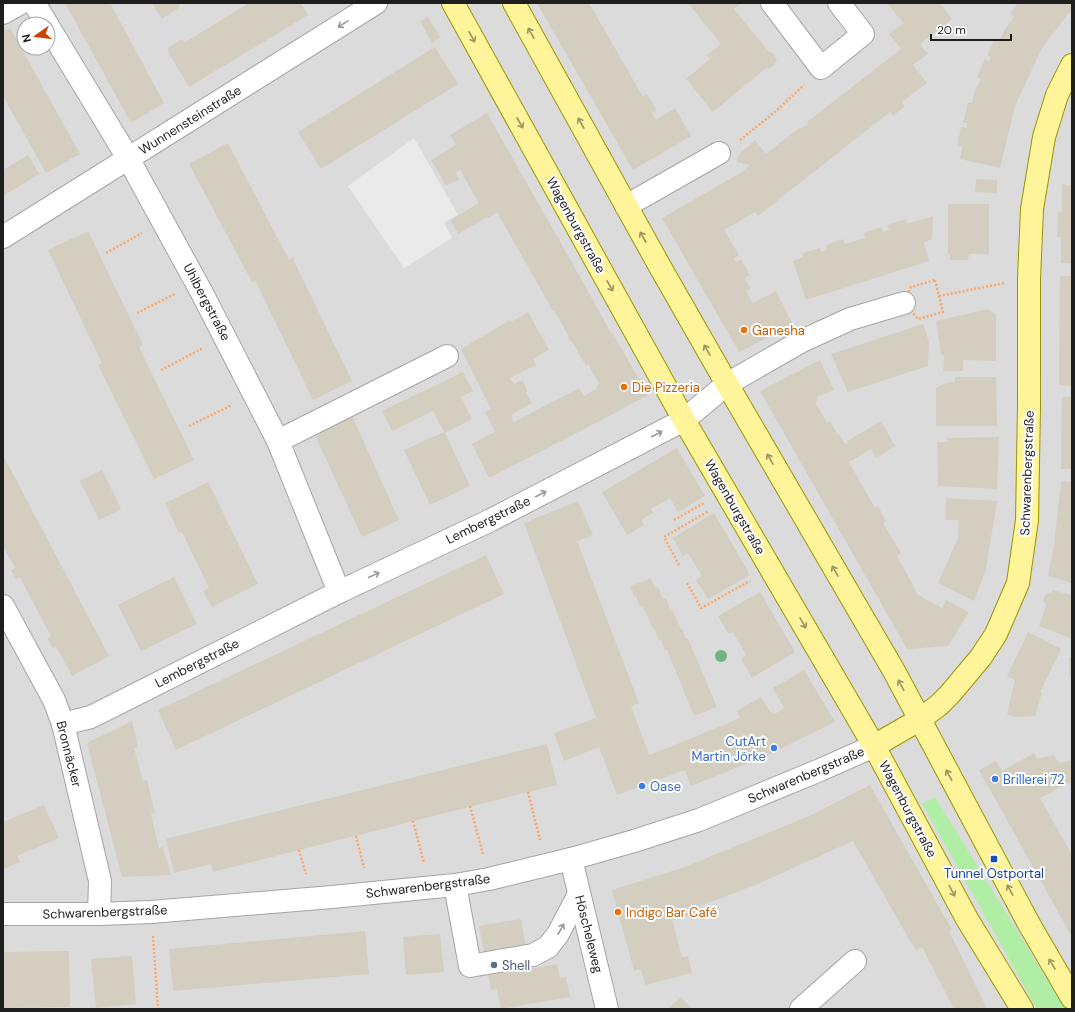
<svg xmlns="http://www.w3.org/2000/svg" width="1075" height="1012" viewBox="0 0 1075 1012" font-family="'DM Sans',sans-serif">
<rect width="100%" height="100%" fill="#f0f0e3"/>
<path fill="#dcdbdb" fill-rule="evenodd" d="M 3,3 L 1072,3 L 1072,1009 L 3,1009 ZM 24,24 L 48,24 L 48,48 L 24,48 Z"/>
<path fill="#b1eea5" d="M 935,797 L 1065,1009 L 1037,1009 L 922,803 Z"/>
<path fill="#eaeaea" d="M 414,138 L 458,215 L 444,223 L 452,238 L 404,268 L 348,186 Z"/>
<g fill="#d3cec0">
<path d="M 65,3 L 110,3 L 164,103 L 131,123 Z"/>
<path d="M 152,3 L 178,3 L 180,7 L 162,19 Z"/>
<path d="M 249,3 L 301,3 L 308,15 L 189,87 L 168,52 L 169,51 L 167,48 L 182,39 L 184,43 Z"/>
<path d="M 537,3 L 589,3 L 643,97 L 647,94 L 657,111 L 652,113 L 656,120 L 675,108 L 691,136 L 633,170 Z"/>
<path d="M 688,3 L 741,3 L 734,9 L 769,52 L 772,52 L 777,59 L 774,65 L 769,69 L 766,68 L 713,112 L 686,79 L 710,59 L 707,55 L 721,44 Z"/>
<path d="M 887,3 L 940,3 L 952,19 L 920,44 L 928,54 L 913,65 L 927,83 L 902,102 L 905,106 L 893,116 L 890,112 L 758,216 L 755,212 L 724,230 L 739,255 L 734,258 L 736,262 L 741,259 L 750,275 L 745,278 L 751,289 L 746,291 L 753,303 L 776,291 L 793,325 L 739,352 L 662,218 L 742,172 L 750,165 L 737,162 L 739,154 L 755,140 L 766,154 L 800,127 L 801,129 L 808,124 L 807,122 L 901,49 L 889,34 L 903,23 Z"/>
<path d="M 1018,3 L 1072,3 L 1072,9 L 1042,48 L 1015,106 L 1000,168 L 960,159 L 962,147 L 957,146 L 961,127 L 967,128 L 967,123 L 963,123 L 968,103 L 972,103 L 975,90 L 981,79 L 977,77 L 985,59 L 989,61 L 991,57 L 987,55 L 995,39 L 999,41 L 1006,28 L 1014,17 L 1010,14 Z"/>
<path d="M 428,17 L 440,38 L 432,43 L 420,21 Z"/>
<path d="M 10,28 L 80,154 L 46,173 L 3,96 L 3,31 Z"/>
<path d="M 435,47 L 458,84 L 321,169 L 298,132 Z"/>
<path d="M 487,113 L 588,291 L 611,333 L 612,332 L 648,395 L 596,423 L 489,478 L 472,444 L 495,432 L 485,412 L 491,409 L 461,349 L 510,320 L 511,322 L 528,312 L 549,350 L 533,359 L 536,365 L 510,378 L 514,384 L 522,380 L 528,391 L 526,392 L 532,403 L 511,415 L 514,422 L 579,388 L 584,396 L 596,389 L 599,384 L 588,364 L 586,366 L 573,343 L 569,340 L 568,335 L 554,310 L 553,311 L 497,212 L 488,218 L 487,217 L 458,234 L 450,220 L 479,203 L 460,170 L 456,172 L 459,180 L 445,186 L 442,178 L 431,160 L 456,145 L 450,135 Z"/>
<path d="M 228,143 L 289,260 L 294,257 L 294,259 L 293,259 L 352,381 L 313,400 L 255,280 L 252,282 L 189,164 Z"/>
<path d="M 28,155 L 39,174 L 3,196 L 3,170 Z"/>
<path d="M 976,179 L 997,180 L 997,193 L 975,192 Z"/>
<path d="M 1062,184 L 1072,186 L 1072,263 L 1061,263 L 1061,237 L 1057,237 L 1058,212 L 1062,212 Z"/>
<path d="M 948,204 L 989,204 L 989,254 L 969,254 L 968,260 L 950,260 L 950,254 L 948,254 Z"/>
<path d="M 933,216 L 932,239 L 924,242 L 929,261 L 806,300 L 793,261 L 803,257 L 802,253 L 820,248 L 821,252 L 827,250 L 826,245 L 843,239 L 845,244 L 865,238 L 864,233 L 881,227 L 883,232 L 889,230 L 887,225 L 906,219 L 907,224 Z"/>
<path d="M 88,231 L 143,345 L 139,347 L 194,460 L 154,479 L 98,365 L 102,363 L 48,250 Z"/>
<path d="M 1060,276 L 1072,276 L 1072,386 L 1059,385 Z"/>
<path d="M 988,309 L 996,315 L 996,361 L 963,360 L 963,371 L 943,371 L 944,356 L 941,354 L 936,321 Z"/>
<path d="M 923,324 L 929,342 L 928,366 L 848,392 L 831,354 Z"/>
<path d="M 820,360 L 834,390 L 817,397 L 816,404 L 827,423 L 830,421 L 838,435 L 839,434 L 845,444 L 848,443 L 847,441 L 881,421 L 895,446 L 876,458 L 871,449 L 849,462 L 875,508 L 878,506 L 886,521 L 883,523 L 901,553 L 897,556 L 913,585 L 912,585 L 918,595 L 942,608 L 946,600 L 969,612 L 948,646 L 907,649 L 760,391 Z"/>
<path d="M 463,372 L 473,391 L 461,397 L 472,419 L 445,433 L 470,486 L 430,505 L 404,450 L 444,432 L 433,411 L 392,431 L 382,411 Z"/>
<path d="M 955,377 L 996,377 L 997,426 L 936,426 L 936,388 L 946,383 L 955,382 Z"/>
<path d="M 1062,397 L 1072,397 L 1072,469 L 1061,469 Z"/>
<path d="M 351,414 L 399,520 L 362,537 L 313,431 Z"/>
<path d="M 999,437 L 997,489 L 938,486 L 937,442 L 948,442 L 947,438 Z"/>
<path d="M 677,448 L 705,496 L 678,512 L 670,498 L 651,509 L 653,513 L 641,520 L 644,525 L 627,535 L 602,492 Z"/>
<path d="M 3,455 L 109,656 L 72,676 L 56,646 L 53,648 L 47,638 L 51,637 L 20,577 L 16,579 L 11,570 L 15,568 L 3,546 Z"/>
<path d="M 102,470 L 121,509 L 99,520 L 80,481 Z"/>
<path d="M 1061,481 L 1072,482 L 1072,583 L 1048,576 L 1054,546 Z"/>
<path d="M 208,482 L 258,584 L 212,607 L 203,591 L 209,588 L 182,532 L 179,533 L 165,503 Z"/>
<path d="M 946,498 L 997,501 L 986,569 L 974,601 L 938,583 L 958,538 L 959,520 L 945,520 Z"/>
<path d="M 578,501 L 593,535 L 577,541 L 639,703 L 631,706 L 649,755 L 675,745 L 740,718 L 737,711 L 761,697 L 770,712 L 775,714 L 784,708 L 773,688 L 804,670 L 835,722 L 763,757 L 691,786 L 685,770 L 617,795 L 599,747 L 564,761 L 554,733 L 596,718 L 524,523 Z"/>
<path d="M 714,513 L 750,575 L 708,599 L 696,580 L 702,576 L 688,553 L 683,556 L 673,538 Z"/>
<path d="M 486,555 L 504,594 L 176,750 L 158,710 Z"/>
<path d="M 174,577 L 197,624 L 141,651 L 118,605 Z"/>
<path d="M 651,578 L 655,588 L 658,587 L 663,599 L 666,598 L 670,609 L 671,608 L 681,629 L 682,629 L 686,639 L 688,639 L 717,707 L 694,716 L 667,650 L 665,650 L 661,640 L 659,640 L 654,628 L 653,629 L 643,607 L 641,608 L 636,597 L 634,597 L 630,586 Z"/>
<path d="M 1052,590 L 1072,595 L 1072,639 L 1039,626 L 1046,605 L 1043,601 L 1046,594 L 1052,592 Z"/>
<path d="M 760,592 L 795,652 L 752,678 L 741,659 L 746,655 L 733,632 L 728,634 L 718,616 Z"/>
<path d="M 1028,632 L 1061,649 L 1040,692 L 1042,693 L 1035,716 L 1015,717 L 1007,714 L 1015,680 L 1007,676 Z"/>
<path d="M 1069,657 L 1072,657 L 1072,676 L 1070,676 Z"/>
<path d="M 132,721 L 138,747 L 134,748 L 143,781 L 147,780 L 155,813 L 151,814 L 159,848 L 163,847 L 171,875 L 122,877 L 87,743 Z"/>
<path d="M 547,744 L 557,785 L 501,799 L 213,872 L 211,864 L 174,873 L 166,839 Z"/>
<path d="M 1034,753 L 1037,759 L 1054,755 L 1059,763 L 1072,760 L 1072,781 L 1040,798 L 1072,855 L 1072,937 L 979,770 L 996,761 L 1002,771 Z"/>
<path d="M 870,785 L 952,930 L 949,931 L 987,1009 L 954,1009 L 922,947 L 916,951 L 853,841 L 760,883 L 695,908 L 696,913 L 672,920 L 682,957 L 688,956 L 692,973 L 645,985 L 641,969 L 634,971 L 612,890 L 682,868 L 746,842 L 809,816 Z"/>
<path d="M 44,805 L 59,838 L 17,856 L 20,862 L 3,869 L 3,822 Z"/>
<path d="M 521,919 L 530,969 L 557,964 L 560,978 L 566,977 L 570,997 L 501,1009 L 497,989 L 491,990 L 479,926 Z"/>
<path d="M 365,931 L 369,974 L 173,991 L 169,949 Z"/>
<path d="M 440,934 L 444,972 L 406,975 L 403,937 Z"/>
<path d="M 69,951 L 70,1007 L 3,1008 L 3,952 Z"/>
<path d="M 132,956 L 136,1004 L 96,1008 L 91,959 Z"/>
<path d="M 681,997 L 692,1009 L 668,1009 Z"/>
</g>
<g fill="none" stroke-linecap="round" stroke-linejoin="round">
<g stroke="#a5a5a5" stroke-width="24">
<g id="minor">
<path d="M 34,3 L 47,24"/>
<path d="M 772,3 L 821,68 L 863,34 L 839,3"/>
<path d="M 3,13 L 21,3"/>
<path d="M 48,26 L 128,158 L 202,293 L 278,441 L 339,592"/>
<path d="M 626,206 L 719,153"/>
<path d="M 3,237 L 376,3"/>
<path d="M 278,441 L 447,356"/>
<path d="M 3,606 L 54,700 L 63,724 L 100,881 L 99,914"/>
<path d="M 63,724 L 91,717 L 339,592 L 491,520 L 684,420 L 727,384 L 802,341 L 850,319 L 904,303"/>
<path d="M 571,859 L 607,1009"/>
<path d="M 455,885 L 470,966 L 533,955 L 548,947 L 558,934 L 579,894"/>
<path d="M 3,914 L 99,914 L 151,912 L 332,897 L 455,885 L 489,879 L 571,859 L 634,841 L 699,820 L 820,770 L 874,746"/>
<path d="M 801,1009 L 855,961"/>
</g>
</g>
<g stroke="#989600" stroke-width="24">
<g id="major">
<path d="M 453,3 L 684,420 L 874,746 L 967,919 L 1022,1009"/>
<path d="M 514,3 L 659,265 L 727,384 L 894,671 L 1029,924 L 1072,998"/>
<path d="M 874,746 L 919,720 L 939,705 L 950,694 L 981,657 L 996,634 L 1018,583 L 1027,520 L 1029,406 L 1029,279 L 1032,209 L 1044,137 L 1057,95 L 1072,65"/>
</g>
</g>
<g stroke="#ffa665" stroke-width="2.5" stroke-dasharray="2 2" stroke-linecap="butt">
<path d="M 740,140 L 776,111 L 804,85"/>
<path d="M 106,253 L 142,233"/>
<path d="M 935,280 L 943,312 L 918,319 L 904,303 L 911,287 Z"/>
<path d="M 939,296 L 1005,283"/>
<path d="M 137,313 L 175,294"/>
<path d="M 161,370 L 203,348"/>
<path d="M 189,426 L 232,405"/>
<path d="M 674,520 L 704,503"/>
<path d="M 679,565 L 664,537 L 709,511"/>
<path d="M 687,583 L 701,608 L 750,581"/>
<path d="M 528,792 L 540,840"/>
<path d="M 470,806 L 483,854"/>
<path d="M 413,821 L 424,863"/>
<path d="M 356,836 L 364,868"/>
<path d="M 299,850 L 306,874"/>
<path d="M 153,936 L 158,1009"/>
</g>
<use href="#minor" stroke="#fff" stroke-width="22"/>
<use href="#major" stroke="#fff499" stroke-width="22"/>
</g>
<circle fill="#6eb584" cx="721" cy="656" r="6"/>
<defs><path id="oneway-shaft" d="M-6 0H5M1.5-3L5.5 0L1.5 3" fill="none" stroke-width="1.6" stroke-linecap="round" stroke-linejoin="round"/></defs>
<g stroke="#9a9a9a">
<use href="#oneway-shaft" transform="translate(343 24) rotate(148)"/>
<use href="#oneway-shaft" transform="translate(657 434) rotate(-27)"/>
<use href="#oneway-shaft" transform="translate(541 494) rotate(-27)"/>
<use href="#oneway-shaft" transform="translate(374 575) rotate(-25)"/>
<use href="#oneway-shaft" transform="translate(561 929) rotate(-61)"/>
</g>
<g stroke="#9a9462">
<use href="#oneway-shaft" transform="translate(531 33) rotate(-119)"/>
<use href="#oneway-shaft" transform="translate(472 37) rotate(61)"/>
<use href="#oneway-shaft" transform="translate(520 123) rotate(61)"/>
<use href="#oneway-shaft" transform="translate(581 123) rotate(-119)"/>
<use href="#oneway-shaft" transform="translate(643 237) rotate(-119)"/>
<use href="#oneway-shaft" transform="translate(610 286) rotate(61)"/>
<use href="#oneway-shaft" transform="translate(707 350) rotate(-120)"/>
<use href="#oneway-shaft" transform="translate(770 459) rotate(-120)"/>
<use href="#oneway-shaft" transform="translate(835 571) rotate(-120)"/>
<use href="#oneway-shaft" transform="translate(803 623) rotate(60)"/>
<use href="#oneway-shaft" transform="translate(901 685) rotate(-118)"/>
<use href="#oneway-shaft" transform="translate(949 775) rotate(-118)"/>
<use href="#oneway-shaft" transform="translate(1010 890) rotate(-118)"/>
<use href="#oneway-shaft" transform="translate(952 891) rotate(62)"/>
<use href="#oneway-shaft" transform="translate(1052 964) rotate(-120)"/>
</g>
<g fill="#e8710a" stroke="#fff" stroke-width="1.5">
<circle cx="744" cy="330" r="4"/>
<circle cx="624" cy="387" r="4"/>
<circle cx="618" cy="912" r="4"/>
</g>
<g fill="#3f7fe0" stroke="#fff" stroke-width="1.5">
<circle cx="774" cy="748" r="4"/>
<circle cx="995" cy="779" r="4"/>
<circle cx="642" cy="786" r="4"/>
</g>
<rect fill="#1a4fb4" stroke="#fff" stroke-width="1.5" x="990" y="855" width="8" height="8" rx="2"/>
<circle fill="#5c6f8a" stroke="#fff" stroke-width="1.5" cx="494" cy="965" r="4"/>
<g text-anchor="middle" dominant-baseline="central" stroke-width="4" stroke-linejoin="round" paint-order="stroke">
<g font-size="13" fill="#1e1e1e" stroke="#fff">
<text transform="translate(190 120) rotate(-32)">Wunnensteinstraße</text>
<text transform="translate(576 225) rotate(61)">Wagenburgstraße</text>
<text transform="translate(207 302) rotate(62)">Uhlbergstraße</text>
<text transform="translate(1027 473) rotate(-88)">Schwarenbergstraße</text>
<text transform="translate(735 507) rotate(60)">Wagenburgstraße</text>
<text transform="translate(488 520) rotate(-26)">Lembergstraße</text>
<text transform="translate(197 663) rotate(-27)">Lembergstraße</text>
<text transform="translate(69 754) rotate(76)">Bronnäcker</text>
<text transform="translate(806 775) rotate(-23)">Schwarenbergstraße</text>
<text transform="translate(908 809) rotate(62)">Wagenburgstraße</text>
<text transform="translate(428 886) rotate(-7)">Schwarenbergstraße</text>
<text transform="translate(105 912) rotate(-2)">Schwarenbergstraße</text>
<text transform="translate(589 934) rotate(76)">Höscheleweg</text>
</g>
<g font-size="13" fill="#c56008" stroke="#fff" text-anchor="start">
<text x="752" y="330">Ganesha</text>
<text x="632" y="387">Die Pizzeria</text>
<text x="626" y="912">Indigo Bar Café</text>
</g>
<g font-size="13" fill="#366cbe" stroke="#fff" text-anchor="start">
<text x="766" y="741" text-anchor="end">CutArt<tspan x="766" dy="15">Martin Jörke</tspan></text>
<text x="1003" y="779">Brillerei 72</text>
<text x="650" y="786">Oase</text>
</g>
<g font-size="13" fill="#164399" stroke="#fff">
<text x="994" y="873">Tunnel Ostportal</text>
</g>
<g font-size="13" fill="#4e5e75" stroke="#fff" text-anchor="start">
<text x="502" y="965">Shell</text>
</g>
</g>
<rect width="1075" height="1012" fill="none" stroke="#1e1e1e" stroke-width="8"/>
<g transform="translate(36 36) rotate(256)"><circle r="19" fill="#ffffff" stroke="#a5a5a5"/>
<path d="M0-3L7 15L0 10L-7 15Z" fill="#cc4100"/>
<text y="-6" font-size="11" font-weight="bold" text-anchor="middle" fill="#1e1e1e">N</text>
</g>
<path d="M931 34v6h80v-6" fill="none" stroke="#1e1e1e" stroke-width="2"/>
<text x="937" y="34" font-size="12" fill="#1e1e1e" stroke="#ffffff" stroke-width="3" paint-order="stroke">20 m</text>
</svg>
